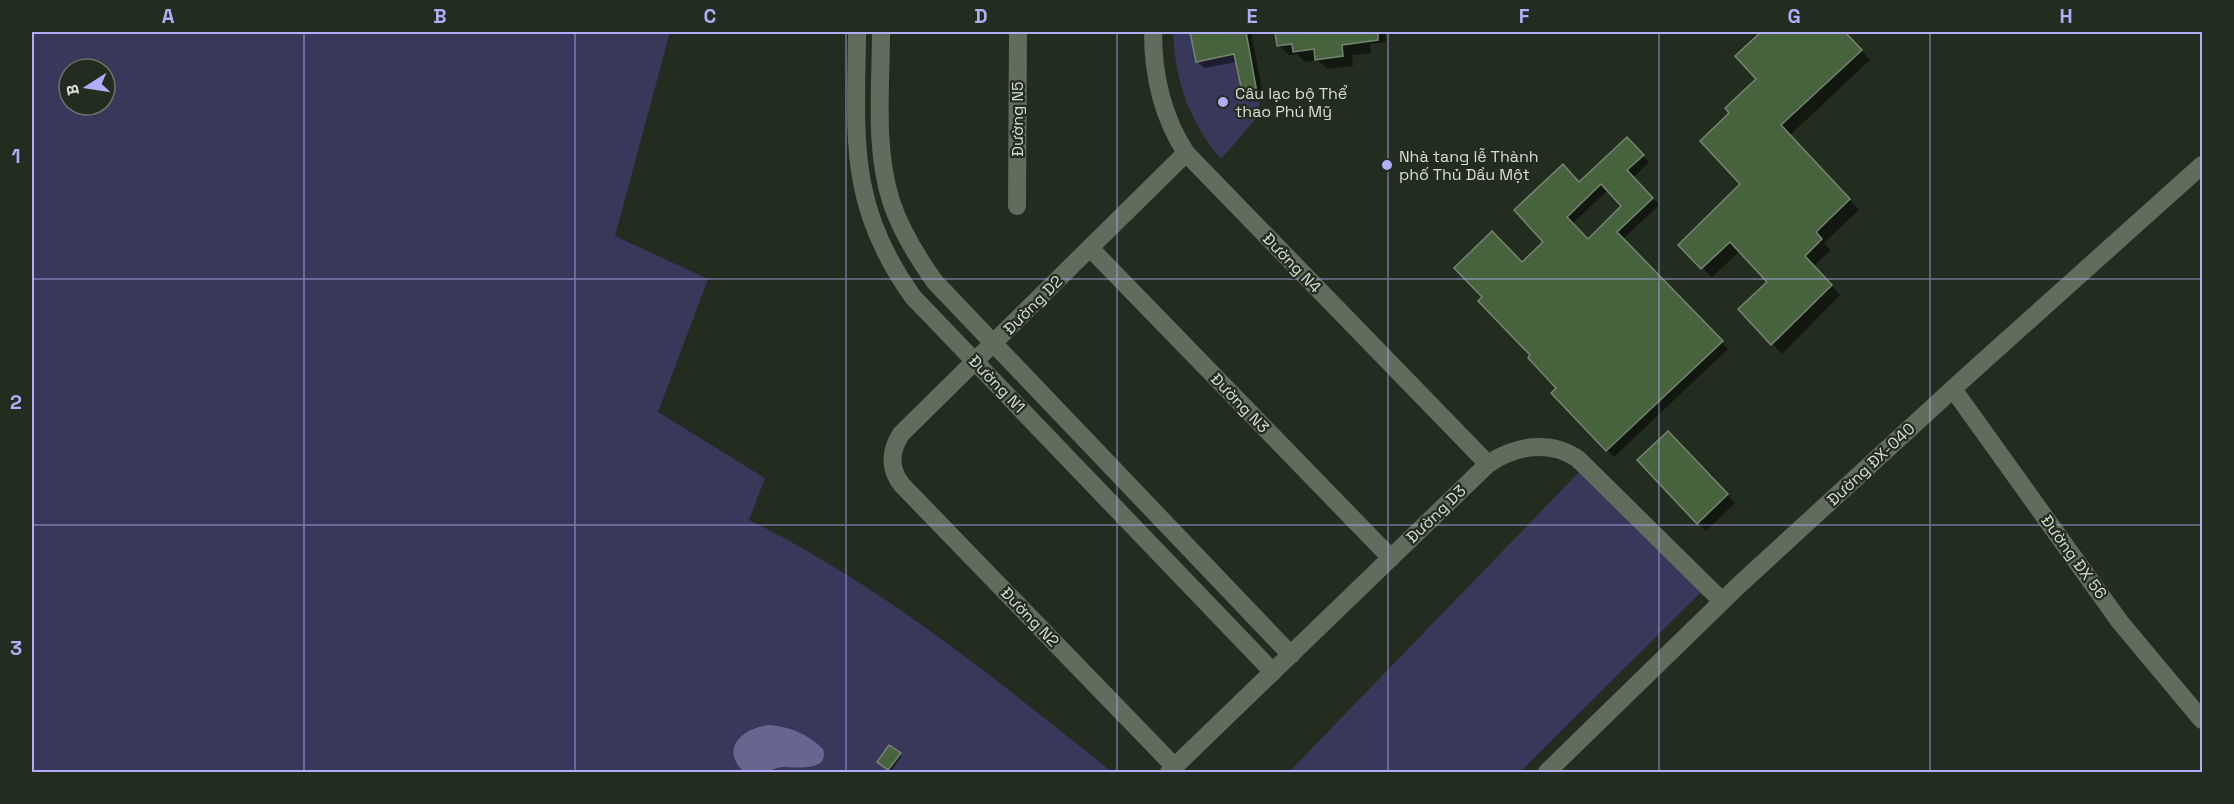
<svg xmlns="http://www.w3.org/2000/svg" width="2234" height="804" viewBox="0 0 2234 804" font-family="'Space Grotesk',sans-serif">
<rect width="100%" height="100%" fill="#222d1f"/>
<g fill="#39385a" fill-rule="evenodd">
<path d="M 32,32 L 670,32 L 615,236 L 708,279 L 658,412 L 765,478 L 749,520 C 882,586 997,680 1112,772 L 32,772 ZM 69,69 L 105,69 L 105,105 L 69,105 Z"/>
<path d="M 1173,32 L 1246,32 L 1261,113 L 1221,159 C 1189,122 1175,80 1173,32 Z"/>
<path d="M 1581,470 L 1701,592 L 1520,772 L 1289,772 Z"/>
</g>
<path fill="#676691" d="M 768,725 C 788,726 808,734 823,749 C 830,772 796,767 782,767 C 775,768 770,771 763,772 C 757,774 750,773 744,772 C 720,749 741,729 768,725 Z"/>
<g fill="#0007" fill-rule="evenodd">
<path d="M 1191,32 L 1251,32 L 1264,100 L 1251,102 L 1244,95 L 1237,62 L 1204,68 L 1197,61 Z"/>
<path d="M 1277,32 L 1385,32 L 1386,42 L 1370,44 L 1371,53 L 1352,55 L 1353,66 L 1327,69 L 1318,60 L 1305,62 L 1297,54 L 1289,55 L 1279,45 Z"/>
<path d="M 1763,32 L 1844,32 L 1870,60 L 1789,136 L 1859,210 L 1824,243 L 1831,250 L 1814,266 L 1840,295 L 1782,354 L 1740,309 L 1769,282 L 1740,251 L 1712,277 L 1680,245 L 1742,184 L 1731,113 L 1758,79 L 1737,56 Z"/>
<path d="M 1627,139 L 1649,162 L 1633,178 L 1659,205 L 1622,240 L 1728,349 L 1614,457 L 1553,393 L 1558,388 L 1522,264 L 1545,242 L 1580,184 ZM 1608,190 L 1624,206 L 1588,241 L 1572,224 Z"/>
<path d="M 1676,440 L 1735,503 L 1706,531 L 1698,523 Z"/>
<path d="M 900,754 L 902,756 L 891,771 L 881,764 Z"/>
</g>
<g fill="#46633e" stroke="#778473" stroke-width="1.5" fill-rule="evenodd">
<path d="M 1190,32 L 1246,32 L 1257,93 L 1243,96 L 1234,54 L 1196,62 Z"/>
<path d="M 1275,32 L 1378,32 L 1378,40 L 1342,45 L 1343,56 L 1315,60 L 1314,49 L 1293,52 L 1292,44 L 1277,46 Z"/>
<path d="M 1761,32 L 1845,32 L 1862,50 L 1781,125 L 1850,199 L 1816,232 L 1822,239 L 1805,256 L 1832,285 L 1771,345 L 1738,309 L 1767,282 L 1730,242 L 1701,269 L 1678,245 L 1740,184 L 1700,141 L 1729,113 L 1725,108 L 1756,79 L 1735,56 Z"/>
<path d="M 1627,137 L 1644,155 L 1627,170 L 1653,198 L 1617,232 L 1723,341 L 1606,451 L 1551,393 L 1556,388 L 1528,358 L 1530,355 L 1478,301 L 1482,297 L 1454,268 L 1492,231 L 1522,262 L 1543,242 L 1514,210 L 1563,164 L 1579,182 ZM 1601,184 L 1621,206 L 1588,239 L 1567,217 Z"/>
<path d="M 1668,431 L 1728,494 L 1697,524 L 1637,460 Z"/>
<path d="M 889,745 L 901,753 L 888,770 L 877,762 Z"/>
</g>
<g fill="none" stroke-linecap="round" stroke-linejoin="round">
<g stroke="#606c5c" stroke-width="18">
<path d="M 857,32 C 856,138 847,205 913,297 L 1273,672"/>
<path d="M 881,32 C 881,87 874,147 891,201 C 901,231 917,257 935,282 L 1291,655"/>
<path d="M 1153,32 C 1153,76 1162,116 1186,153 L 1488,464"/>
<path d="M 1017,206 L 1018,32"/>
<path d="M 1090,248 L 1391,558"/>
<path d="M 1953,389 L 2120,622 L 2202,720"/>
<path d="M 1175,767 L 902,485 C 889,469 890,451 901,434 L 1186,153"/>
<path d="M 1169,772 L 1488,464 C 1514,446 1550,439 1578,459 L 1722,601"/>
<path d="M 1547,772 L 1738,586 L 1968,375 L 2202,165"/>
</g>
</g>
<path fill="none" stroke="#b0aefa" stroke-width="1.5" stroke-opacity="0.55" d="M 304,32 L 304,772M 575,32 L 575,772M 846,32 L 846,772M 1117,32 L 1117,772M 1388,32 L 1388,772M 1659,32 L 1659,772M 1930,32 L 1930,772M 32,279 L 2202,279M 32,525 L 2202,525"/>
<g fill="#b0aefa" stroke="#222d1f" stroke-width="2">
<circle cx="1223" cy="102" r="6"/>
<circle cx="1387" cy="165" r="6"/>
</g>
<g text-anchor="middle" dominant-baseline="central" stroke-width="4.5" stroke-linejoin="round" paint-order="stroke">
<g font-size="16" fill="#d8dfd6" stroke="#222d1f" text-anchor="start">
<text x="1235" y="93">Câu lạc bộ Thể<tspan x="1235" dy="18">thao Phú Mỹ</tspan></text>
<text x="1399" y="156">Nhà tang lễ Thành<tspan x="1399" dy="18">phố Thủ Dầu Một</tspan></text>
</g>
<g font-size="16" fill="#d8dfd6" stroke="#222d1f">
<text transform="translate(1017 119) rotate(-90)">Đường N5</text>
<text transform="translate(1292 263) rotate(46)">Đường N4</text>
<text transform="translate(1033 305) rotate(-45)">Đường D2</text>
<text transform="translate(997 384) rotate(46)">Đường N1</text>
<text transform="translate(1240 403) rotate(46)">Đường N3</text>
<text transform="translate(1871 464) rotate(-43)">Đường ĐX-040</text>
<text transform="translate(1436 514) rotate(-44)">Đường D3</text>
<text transform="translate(2074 557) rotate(54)">Đường ĐX 56</text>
<text transform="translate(1030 617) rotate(46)">Đường N2</text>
</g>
</g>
<rect width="2234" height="804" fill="none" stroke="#222d1f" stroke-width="66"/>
<g transform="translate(87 87) rotate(258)"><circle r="28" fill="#222d1f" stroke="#6b7468" stroke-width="1.5"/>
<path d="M0-4.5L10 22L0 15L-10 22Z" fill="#b0aefa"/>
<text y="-9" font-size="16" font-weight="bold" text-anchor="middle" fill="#d8dfd6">B</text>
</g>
<rect x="33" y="33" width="2168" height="738" fill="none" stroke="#b0aefa" stroke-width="2"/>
<g font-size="20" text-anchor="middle" font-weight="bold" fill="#b0aefa">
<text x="168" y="23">A</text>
<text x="440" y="23">B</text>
<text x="710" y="23">C</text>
<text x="981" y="23">D</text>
<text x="1252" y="23">E</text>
<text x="1524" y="23">F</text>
<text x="1794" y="23">G</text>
<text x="2066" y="23">H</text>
<text x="16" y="163">1</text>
<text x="16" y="409">2</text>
<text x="16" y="655">3</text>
</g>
</svg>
